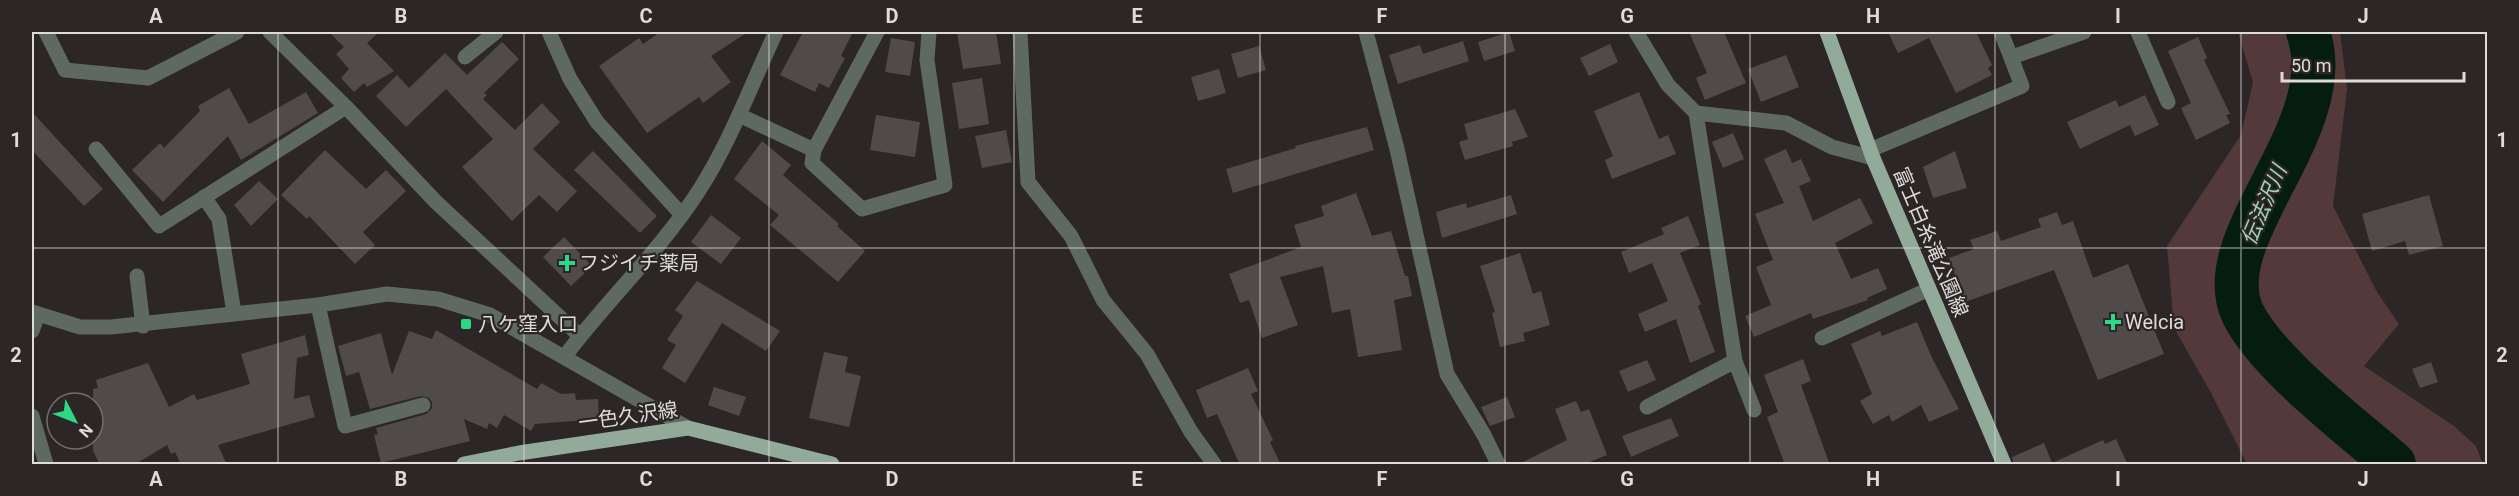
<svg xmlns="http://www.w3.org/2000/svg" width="2519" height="496" viewBox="0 0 2519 496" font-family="Roboto,'Noto Sans JP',sans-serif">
<rect width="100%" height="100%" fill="#2c2626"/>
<path fill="#53393a" d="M 2238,32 L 2340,32 L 2347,89 L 2333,206 L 2377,292 L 2399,324 L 2364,366 L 2454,426 L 2476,446 L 2483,464 L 2247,464 L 2210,391 L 2174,328 L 2167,246 L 2241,135 L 2253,82 Z"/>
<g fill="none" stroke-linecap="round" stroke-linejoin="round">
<path stroke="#041d0e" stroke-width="44" d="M 2308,32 C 2342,128 2206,237 2243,314 C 2268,364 2351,426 2394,464"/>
</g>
<g fill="#504a4a">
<path d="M 329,32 L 379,32 L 367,43 L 394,71 L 367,87 L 364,83 L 354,92 L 341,78 L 349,69 L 336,54 L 344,47 Z"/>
<path d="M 660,32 L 748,32 L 711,56 L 731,82 L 703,103 L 699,97 L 647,133 L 599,66 L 639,38 L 643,44 Z"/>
<path d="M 803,32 L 853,32 L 841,56 L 845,58 L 829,88 L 819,83 L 815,92 L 780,75 Z"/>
<path d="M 957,32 L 996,32 L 1001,64 L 963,69 Z"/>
<path d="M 1509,32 L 1515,51 L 1484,61 L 1478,42 Z"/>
<path d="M 1689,32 L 1724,32 L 1746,83 L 1705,100 L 1696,78 L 1707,73 Z"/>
<path d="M 1888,32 L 1976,32 L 1992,65 L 1988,68 L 1992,75 L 1956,93 L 1929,38 L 1898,53 Z"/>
<path d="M 2198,37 L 2207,58 L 2204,60 L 2230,114 L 2226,115 L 2230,123 L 2196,140 L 2181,108 L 2191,103 L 2168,51 Z"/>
<path d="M 891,38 L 915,42 L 910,76 L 885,72 Z"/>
<path d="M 1463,41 L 1469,61 L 1398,84 L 1389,55 L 1420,45 L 1423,54 Z"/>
<path d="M 502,42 L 519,59 L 484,93 L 487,95 L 483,99 L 515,130 L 542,103 L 560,122 L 533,149 L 577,191 L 557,212 L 539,195 L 512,221 L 462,167 L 493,139 L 446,89 L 406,127 L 376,96 L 397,75 L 409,88 L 445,53 L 467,75 Z"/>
<path d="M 1610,44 L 1618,62 L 1589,76 L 1580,58 Z"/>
<path d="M 1259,46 L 1266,70 L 1238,78 L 1231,54 Z"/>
<path d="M 1786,55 L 1799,87 L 1761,102 L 1748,69 Z"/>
<path d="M 1219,69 L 1226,93 L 1198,101 L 1191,77 Z"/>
<path d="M 982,78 L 989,124 L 959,129 L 952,83 Z"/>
<path d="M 229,88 L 249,124 L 306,92 L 318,113 L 241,160 L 228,136 L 163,202 L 132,170 L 160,143 L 164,148 L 200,111 L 198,106 Z"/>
<path d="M 1639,92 L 1659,139 L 1668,135 L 1676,154 L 1612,179 L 1605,160 L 1613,156 L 1594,111 Z"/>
<path d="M 2145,95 L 2159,125 L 2135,136 L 2130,125 L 2080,149 L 2067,122 L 2116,100 L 2119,107 Z"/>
<path d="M 1515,109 L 1528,137 L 1512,142 L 1513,146 L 1465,160 L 1459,142 L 1468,139 L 1464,124 Z"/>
<path d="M 32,112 L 103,189 L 84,206 L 32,150 Z"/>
<path d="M 876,115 L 920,122 L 915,157 L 870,150 Z"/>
<path d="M 1367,127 L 1374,150 L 1233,193 L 1226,169 L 1296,148 L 1295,146 Z"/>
<path d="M 1006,130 L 1012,162 L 982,168 L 975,136 Z"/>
<path d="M 1733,133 L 1744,159 L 1723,168 L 1712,142 Z"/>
<path d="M 762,141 L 791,165 L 783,175 L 839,224 L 837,226 L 865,251 L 838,282 L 770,225 L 779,215 L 734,179 Z"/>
<path d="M 1786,149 L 1792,163 L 1801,159 L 1811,181 L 1799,186 L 1813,221 L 1860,198 L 1873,223 L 1835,243 L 1851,279 L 1878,268 L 1887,289 L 1867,298 L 1868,300 L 1813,319 L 1811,313 L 1754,337 L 1745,316 L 1771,305 L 1756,267 L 1773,260 L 1755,214 L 1784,203 L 1764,159 Z"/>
<path d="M 325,150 L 366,189 L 386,170 L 406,191 L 363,232 L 375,245 L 355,264 L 309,216 L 307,219 L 281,195 Z"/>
<path d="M 593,151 L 657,216 L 640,233 L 574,170 Z"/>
<path d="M 1955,151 L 1967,188 L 1933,198 L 1923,167 Z"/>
<path d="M 259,181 L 278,199 L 251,226 L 234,205 Z"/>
<path d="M 1356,193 L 1372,236 L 1391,231 L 1405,276 L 1408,276 L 1412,296 L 1394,300 L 1402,350 L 1358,357 L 1350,309 L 1332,313 L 1323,266 L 1280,277 L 1298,325 L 1262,338 L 1249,300 L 1240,303 L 1229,274 L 1301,247 L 1294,225 L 1324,216 L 1321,206 Z"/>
<path d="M 1511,195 L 1517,214 L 1442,238 L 1436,212 L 1466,203 L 1467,208 Z"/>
<path d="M 2429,195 L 2443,246 L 2409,255 L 2405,241 L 2372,251 L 2362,214 Z"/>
<path d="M 2057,212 L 2062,225 L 2073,221 L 2093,278 L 2128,264 L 2164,354 L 2098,380 L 2054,270 L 1965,302 L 1949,258 L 1974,249 L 1970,240 L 1997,231 L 2001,241 L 2041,227 L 2038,219 Z"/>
<path d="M 711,215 L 741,238 L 721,264 L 691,242 Z"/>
<path d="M 1688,216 L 1700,245 L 1680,253 L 1701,304 L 1698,306 L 1715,352 L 1690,363 L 1676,319 L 1645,332 L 1638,314 L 1668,301 L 1652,263 L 1629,273 L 1621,252 L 1664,234 L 1661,228 Z"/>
<path d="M 564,237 L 592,266 L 571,286 L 543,257 Z"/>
<path d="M 1520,253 L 1533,294 L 1541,291 L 1550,325 L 1523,333 L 1525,341 L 1500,347 L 1492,313 L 1495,312 L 1480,266 Z"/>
<path d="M 697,281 L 780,331 L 766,351 L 722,323 L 685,383 L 662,368 L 676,345 L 667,340 L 683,316 L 675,310 Z"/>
<path d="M 1917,322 L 1932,358 L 1959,409 L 1929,422 L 1921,405 L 1892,422 L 1889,415 L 1873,424 L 1860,401 L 1872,394 L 1851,344 L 1880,331 L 1882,336 Z"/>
<path d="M 436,330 L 537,389 L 541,383 L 561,394 L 575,393 L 576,400 L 598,399 L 599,419 L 535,424 L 531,431 L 504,415 L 497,428 L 489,423 L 487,429 L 464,419 L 470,441 L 381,463 L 374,435 L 378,434 L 376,428 L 426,414 L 432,408 L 432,402 L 429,398 L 421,396 L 370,409 L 359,372 L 346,376 L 338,346 L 381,333 L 392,375 L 409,331 L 432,339 Z"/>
<path d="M 305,335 L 309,355 L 297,358 L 294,399 L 309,395 L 315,417 L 218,445 L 227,465 L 181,465 L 175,452 L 171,454 L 167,445 L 134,465 L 100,465 L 93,451 L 93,389 L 98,388 L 96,380 L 148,363 L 169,407 L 194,394 L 197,400 L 250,384 L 241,354 Z"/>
<path d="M 824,352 L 848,357 L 845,372 L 861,376 L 849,427 L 809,418 Z"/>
<path d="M 1803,359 L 1811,381 L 1801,385 L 1830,465 L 1785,465 L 1767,417 L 1778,412 L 1764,375 Z"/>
<path d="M 1647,360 L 1656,380 L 1628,392 L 1619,371 Z"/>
<path d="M 2431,362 L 2438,382 L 2420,388 L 2412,369 Z"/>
<path d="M 1248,368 L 1258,391 L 1251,394 L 1273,440 L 1270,442 L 1281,465 L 1240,465 L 1217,414 L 1207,418 L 1196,390 Z"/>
<path d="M 714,387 L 746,397 L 739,416 L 708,405 Z"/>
<path d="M 1507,397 L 1515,417 L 1490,426 L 1481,407 Z"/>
<path d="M 1576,401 L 1581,412 L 1589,409 L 1607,455 L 1582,465 L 1517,465 L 1567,440 L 1555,409 Z"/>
<path d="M 1671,418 L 1679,436 L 1631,457 L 1622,436 Z"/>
<path d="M 2116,439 L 2128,465 L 2014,465 L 2012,457 L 2044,443 L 2052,463 L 2103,440 L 2105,444 Z"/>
</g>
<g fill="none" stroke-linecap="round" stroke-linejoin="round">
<g stroke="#5d6961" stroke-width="15">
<path d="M 46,32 L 65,70 L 148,78 L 237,32"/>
<path d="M 270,32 L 346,107 L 436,202 L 580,336"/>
<path d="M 549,32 L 570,79 L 597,122 L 682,215"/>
<path d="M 877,32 L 814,150 L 812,163 L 862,209 L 945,185 L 927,60 L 929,32"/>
<path d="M 1020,32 L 1028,182 L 1071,236 L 1103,300 L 1147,354 L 1191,432 L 1214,464"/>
<path d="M 1366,32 L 1397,149 L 1447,374 L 1484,435 L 1498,464"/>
<path d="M 1636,32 L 1668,85 L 1696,113 L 1786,123 L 1832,147 L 1873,158"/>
<path d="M 2138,32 L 2168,102"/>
<path d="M 465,57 L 496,32"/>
<path d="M 2012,57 L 2084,32"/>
<path d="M 1696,113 L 1735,361 L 1754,410"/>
<path d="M 739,115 L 814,150"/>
<path d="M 96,149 L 159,226 L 346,107"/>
<path d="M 1870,150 L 2022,86 L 2001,32"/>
<path d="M 204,197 L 219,219 L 234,313"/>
<path d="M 137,276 L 143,326"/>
<path d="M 318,305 L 345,426 L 423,405"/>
<path d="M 32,331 L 38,314"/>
<path d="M 1822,338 L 1927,290"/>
<path d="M 565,356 C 607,300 659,252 698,192 C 730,143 751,85 776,32"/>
<path d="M 1647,407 L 1735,361"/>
<path d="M 32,416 L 46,464"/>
</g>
<path stroke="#5d6961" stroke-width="15" d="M 32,312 L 80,327 L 111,327 L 318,305 L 387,294 L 438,299 L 490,315 L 688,428"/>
<g stroke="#92aa99" stroke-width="15">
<path d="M 1827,32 L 1873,158 L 2004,464"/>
<path d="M 464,464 L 519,453 L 688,428 L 832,464"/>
</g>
</g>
<path fill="none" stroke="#dfdbdb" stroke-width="1.5" stroke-opacity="0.55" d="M 278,32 L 278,464M 524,32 L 524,464M 769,32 L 769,464M 1014,32 L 1014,464M 1260,32 L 1260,464M 1505,32 L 1505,464M 1750,32 L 1750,464M 1995,32 L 1995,464M 2241,32 L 2241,464M 32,248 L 2488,248"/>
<g fill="#2dd884" stroke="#2c2626" stroke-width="2">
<path d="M564 254h6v6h6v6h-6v6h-6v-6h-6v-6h6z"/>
<path d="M2110 313h6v6h6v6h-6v6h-6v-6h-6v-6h6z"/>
<rect x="460" y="318" width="12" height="12" rx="3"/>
</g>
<g text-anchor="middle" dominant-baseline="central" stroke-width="4.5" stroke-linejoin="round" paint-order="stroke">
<g font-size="20" fill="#dfdbdb" stroke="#2c2626">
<text transform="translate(1931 242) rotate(67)">富士白糸滝公園線</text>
<text transform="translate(628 416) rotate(-8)">一色久沢線</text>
</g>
<g font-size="20" fill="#dfdbdb" stroke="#2c2626" text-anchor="start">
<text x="579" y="263">フジイチ薬局</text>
<text x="2125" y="322">Welcia</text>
<text x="478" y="324">八ケ窪入口</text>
</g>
<g font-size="21" font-style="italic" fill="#a1d6b3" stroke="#2c2626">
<text transform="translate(2264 205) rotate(-67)">伝法沢川</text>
</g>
</g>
<rect width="2519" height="496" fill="none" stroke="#2c2626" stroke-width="66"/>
<g transform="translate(75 421) rotate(132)"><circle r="28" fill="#2c2626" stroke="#746e6e" stroke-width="1.5"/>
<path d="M0-4.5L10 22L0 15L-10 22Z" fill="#2dd884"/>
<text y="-9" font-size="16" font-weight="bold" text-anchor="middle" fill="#dfdbdb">N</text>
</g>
<path d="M2282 72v9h182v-9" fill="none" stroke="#dfdbdb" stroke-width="3"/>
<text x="2291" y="72" font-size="18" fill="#dfdbdb" stroke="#2c2626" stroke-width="4.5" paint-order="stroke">50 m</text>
<rect x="33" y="33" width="2453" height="430" fill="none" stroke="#dfdbdb" stroke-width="2"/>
<g font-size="20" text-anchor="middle" font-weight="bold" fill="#dfdbdb">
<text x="156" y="23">A</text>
<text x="401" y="23">B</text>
<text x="646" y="23">C</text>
<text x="892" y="23">D</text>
<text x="1137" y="23">E</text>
<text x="1382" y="23">F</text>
<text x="1627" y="23">G</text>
<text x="1873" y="23">H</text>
<text x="2118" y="23">I</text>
<text x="2363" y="23">J</text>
<text x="16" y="147">1</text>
<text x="2502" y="147">1</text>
<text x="16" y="362">2</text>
<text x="2502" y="362">2</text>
<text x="156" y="486">A</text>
<text x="401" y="486">B</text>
<text x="646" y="486">C</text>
<text x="892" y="486">D</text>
<text x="1137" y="486">E</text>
<text x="1382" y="486">F</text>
<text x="1627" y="486">G</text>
<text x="1873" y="486">H</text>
<text x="2118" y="486">I</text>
<text x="2363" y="486">J</text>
</g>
</svg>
